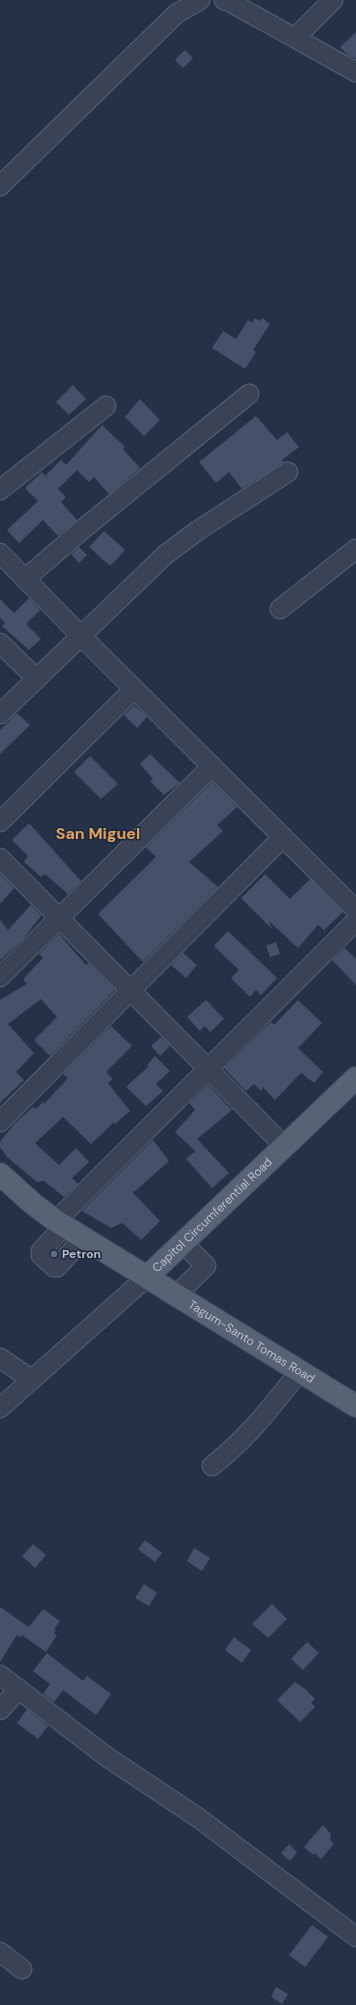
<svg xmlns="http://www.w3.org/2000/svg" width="356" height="2005" viewBox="0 0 356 2005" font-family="'DM Sans',sans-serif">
<rect width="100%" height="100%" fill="#253146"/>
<g fill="#445169">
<path d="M 356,32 L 356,59 L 348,55 L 340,47 Z"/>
<path d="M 185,50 L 193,58 L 183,68 L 175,60 Z"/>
<path d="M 255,318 L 260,321 L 262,318 L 270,324 L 253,350 L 256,352 L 245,369 L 212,348 L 223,331 L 236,339 L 248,320 L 252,323 Z"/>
<path d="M 73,385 L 86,399 L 69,415 L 56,402 Z"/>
<path d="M 140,399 L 160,420 L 144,436 L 125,417 Z"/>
<path d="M 256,416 L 277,440 L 287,432 L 299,447 L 282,460 L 284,462 L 242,489 L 229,472 L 216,483 L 199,462 Z"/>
<path d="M 102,425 L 125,447 L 123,449 L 140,468 L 109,494 L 94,477 L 89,482 L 77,470 L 58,489 L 66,497 L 61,502 L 77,520 L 58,536 L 43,520 L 19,543 L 7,530 L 38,501 L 25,488 L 42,472 L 45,476 L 61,460 L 66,465 Z"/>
<path d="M 104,531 L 125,550 L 110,566 L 89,547 Z"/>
<path d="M 79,547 L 87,555 L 79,563 L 71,554 Z"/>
<path d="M 29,598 L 40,610 L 26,624 L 41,639 L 29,650 L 2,626 L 5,623 L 0,618 L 0,599 L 14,613 Z"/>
<path d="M 134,705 L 147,717 L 137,728 L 124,715 Z"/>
<path d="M 17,713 L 30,725 L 0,754 L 0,730 Z"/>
<path d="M 150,754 L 180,783 L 164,795 L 150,781 L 153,779 L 140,764 Z"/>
<path d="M 90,756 L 118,784 L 101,799 L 74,772 Z"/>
<path d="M 212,782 L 237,807 L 217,825 L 223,831 L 189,862 L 218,887 L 143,962 L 98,914 L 156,857 L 146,847 Z"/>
<path d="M 29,823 L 81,881 L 68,894 L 45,874 L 41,877 L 24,862 L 28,856 L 12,840 Z"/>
<path d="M 0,874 L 14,888 L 0,904 Z"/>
<path d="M 265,874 L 290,899 L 310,879 L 343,912 L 324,930 L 318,925 L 298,948 L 269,921 L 272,929 L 241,898 Z"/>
<path d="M 31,905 L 41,916 L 22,940 L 0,960 L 0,920 L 8,930 Z"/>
<path d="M 228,931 L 277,978 L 261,995 L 256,990 L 250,997 L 231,978 L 239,970 L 214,946 Z"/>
<path d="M 59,934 L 86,965 L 88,963 L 115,990 L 50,1056 L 34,1040 L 57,1017 L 41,999 L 8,1024 L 34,1053 L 16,1072 L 24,1080 L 0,1103 L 0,1000 L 27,984 L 23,979 L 43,958 L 39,954 Z"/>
<path d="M 276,942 L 280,954 L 270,957 L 266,946 Z"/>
<path d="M 345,948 L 356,959 L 356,985 L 332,960 Z"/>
<path d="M 183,953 L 197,965 L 186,978 L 171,965 Z"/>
<path d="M 206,1000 L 224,1019 L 210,1032 L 205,1026 L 200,1031 L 187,1017 Z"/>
<path d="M 298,1000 L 322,1023 L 298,1048 L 323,1072 L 314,1083 L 301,1073 L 275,1100 L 263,1087 L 261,1091 L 254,1084 L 246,1091 L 224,1068 L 271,1022 L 274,1025 Z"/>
<path d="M 111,1026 L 132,1046 L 106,1072 L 113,1079 L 108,1083 L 130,1111 L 115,1124 L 114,1122 L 91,1144 L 63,1117 L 35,1143 L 59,1165 L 76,1148 L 89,1162 L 72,1178 L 78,1184 L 64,1197 L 44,1181 L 37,1182 L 7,1157 L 0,1147 L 0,1142 L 15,1123 L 33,1107 L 36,1109 L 43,1102 L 44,1104 L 68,1078 L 63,1074 Z"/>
<path d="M 161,1037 L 170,1046 L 160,1056 L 151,1046 Z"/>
<path d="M 155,1056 L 170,1071 L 156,1084 L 163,1091 L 146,1106 L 126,1087 L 149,1066 L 147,1065 Z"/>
<path d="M 208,1085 L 232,1110 L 197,1139 L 229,1173 L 212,1188 L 186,1159 L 195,1151 L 175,1132 L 195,1110 L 189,1103 Z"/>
<path d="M 153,1140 L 169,1161 L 133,1193 L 160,1221 L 141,1240 L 122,1223 L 111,1228 L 82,1211 Z"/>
<path d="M 145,1540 L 162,1553 L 155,1562 L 138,1549 Z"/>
<path d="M 33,1544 L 46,1555 L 35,1568 L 22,1556 Z"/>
<path d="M 194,1548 L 210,1558 L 202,1571 L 187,1561 Z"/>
<path d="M 144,1584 L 157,1593 L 149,1606 L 135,1598 Z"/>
<path d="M 272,1604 L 287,1619 L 268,1638 L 252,1624 Z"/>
<path d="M 0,1607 L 29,1627 L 43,1609 L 60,1621 L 54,1629 L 56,1630 L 54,1633 L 57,1635 L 46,1652 L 22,1635 L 20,1638 L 17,1635 L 0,1662 Z"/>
<path d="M 234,1637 L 251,1650 L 242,1663 L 225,1650 Z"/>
<path d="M 307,1642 L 319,1653 L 303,1670 L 291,1659 Z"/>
<path d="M 47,1653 L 83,1681 L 87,1676 L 111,1694 L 96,1715 L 63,1690 L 54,1702 L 43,1694 L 50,1684 L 33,1671 Z"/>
<path d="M 295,1682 L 305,1689 L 315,1699 L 311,1703 L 315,1707 L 300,1722 L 277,1700 Z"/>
<path d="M 27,1709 L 48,1726 L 38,1739 L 17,1723 Z"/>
<path d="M 323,1825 L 331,1834 L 330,1840 L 334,1844 L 321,1859 L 315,1853 L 313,1855 L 304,1847 Z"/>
<path d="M 289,1844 L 297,1852 L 290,1861 L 281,1853 Z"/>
<path d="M 312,1925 L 328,1937 L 305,1967 L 289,1955 Z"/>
<path d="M 276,1987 L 288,1994 L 282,2004 L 271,1997 Z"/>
</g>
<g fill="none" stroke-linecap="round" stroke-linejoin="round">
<g stroke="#586173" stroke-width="21">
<g id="minor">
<path d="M 224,0 L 230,2 L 356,72"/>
<path d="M 295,38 L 333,0"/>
<path d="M 0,186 L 176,14 L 200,0"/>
<path d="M 0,490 L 106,406"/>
<path d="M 0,553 L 81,636 L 356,910"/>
<path d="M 25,579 L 83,529 L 249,394"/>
<path d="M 280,609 L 356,549"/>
<path d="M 0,643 L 37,679"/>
<path d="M 0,714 L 165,555 L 197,531 L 288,472"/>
<path d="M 0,822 L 134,689"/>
<path d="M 0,858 L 284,1146"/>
<path d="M 0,977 L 212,766"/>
<path d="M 0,1122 L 283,837"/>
<path d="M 56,1221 L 356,921"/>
<path d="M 64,1226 L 41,1251 L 41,1255 L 54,1267 L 57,1267 L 84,1238"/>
<path d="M 176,1295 L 206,1266 L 183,1243"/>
<path d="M 0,1358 L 32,1380"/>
<path d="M 0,1408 L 147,1277"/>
<path d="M 212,1466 C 248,1438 271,1407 300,1371"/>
<path d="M 0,1675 L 107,1757 L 200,1819 L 356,1937"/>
<path d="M 0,1710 L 19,1689"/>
<path d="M 0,1952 L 22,1969"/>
</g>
</g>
<g stroke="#434c5f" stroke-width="24">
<g id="major">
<path id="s1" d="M 0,1174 L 32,1203 L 56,1221 L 356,1406"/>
<path id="s2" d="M 147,1277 L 356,1078"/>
</g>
</g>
<use href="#minor" stroke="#3a4356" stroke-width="19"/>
<use href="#major" stroke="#586275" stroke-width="22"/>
</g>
<circle fill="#5c6f8a" stroke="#1e283b" stroke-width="1.5" cx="54" cy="1254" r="4"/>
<g text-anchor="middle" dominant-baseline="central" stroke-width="3" stroke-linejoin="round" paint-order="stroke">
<g font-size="12" fill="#b8bfcf" stroke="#1e283b">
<text stroke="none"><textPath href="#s2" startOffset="90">Capitol Circumferential Road</textPath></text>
<text stroke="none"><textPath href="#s1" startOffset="303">Tagum-Santo Tomas Road</textPath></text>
</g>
<g font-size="12" font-weight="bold" fill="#b8bfcf" stroke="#1e283b" text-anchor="start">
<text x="62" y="1254">Petron</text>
</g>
<g font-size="16" font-weight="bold" fill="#e0a161" stroke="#1e283b">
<text x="98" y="833">San Miguel</text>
</g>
</g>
</svg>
